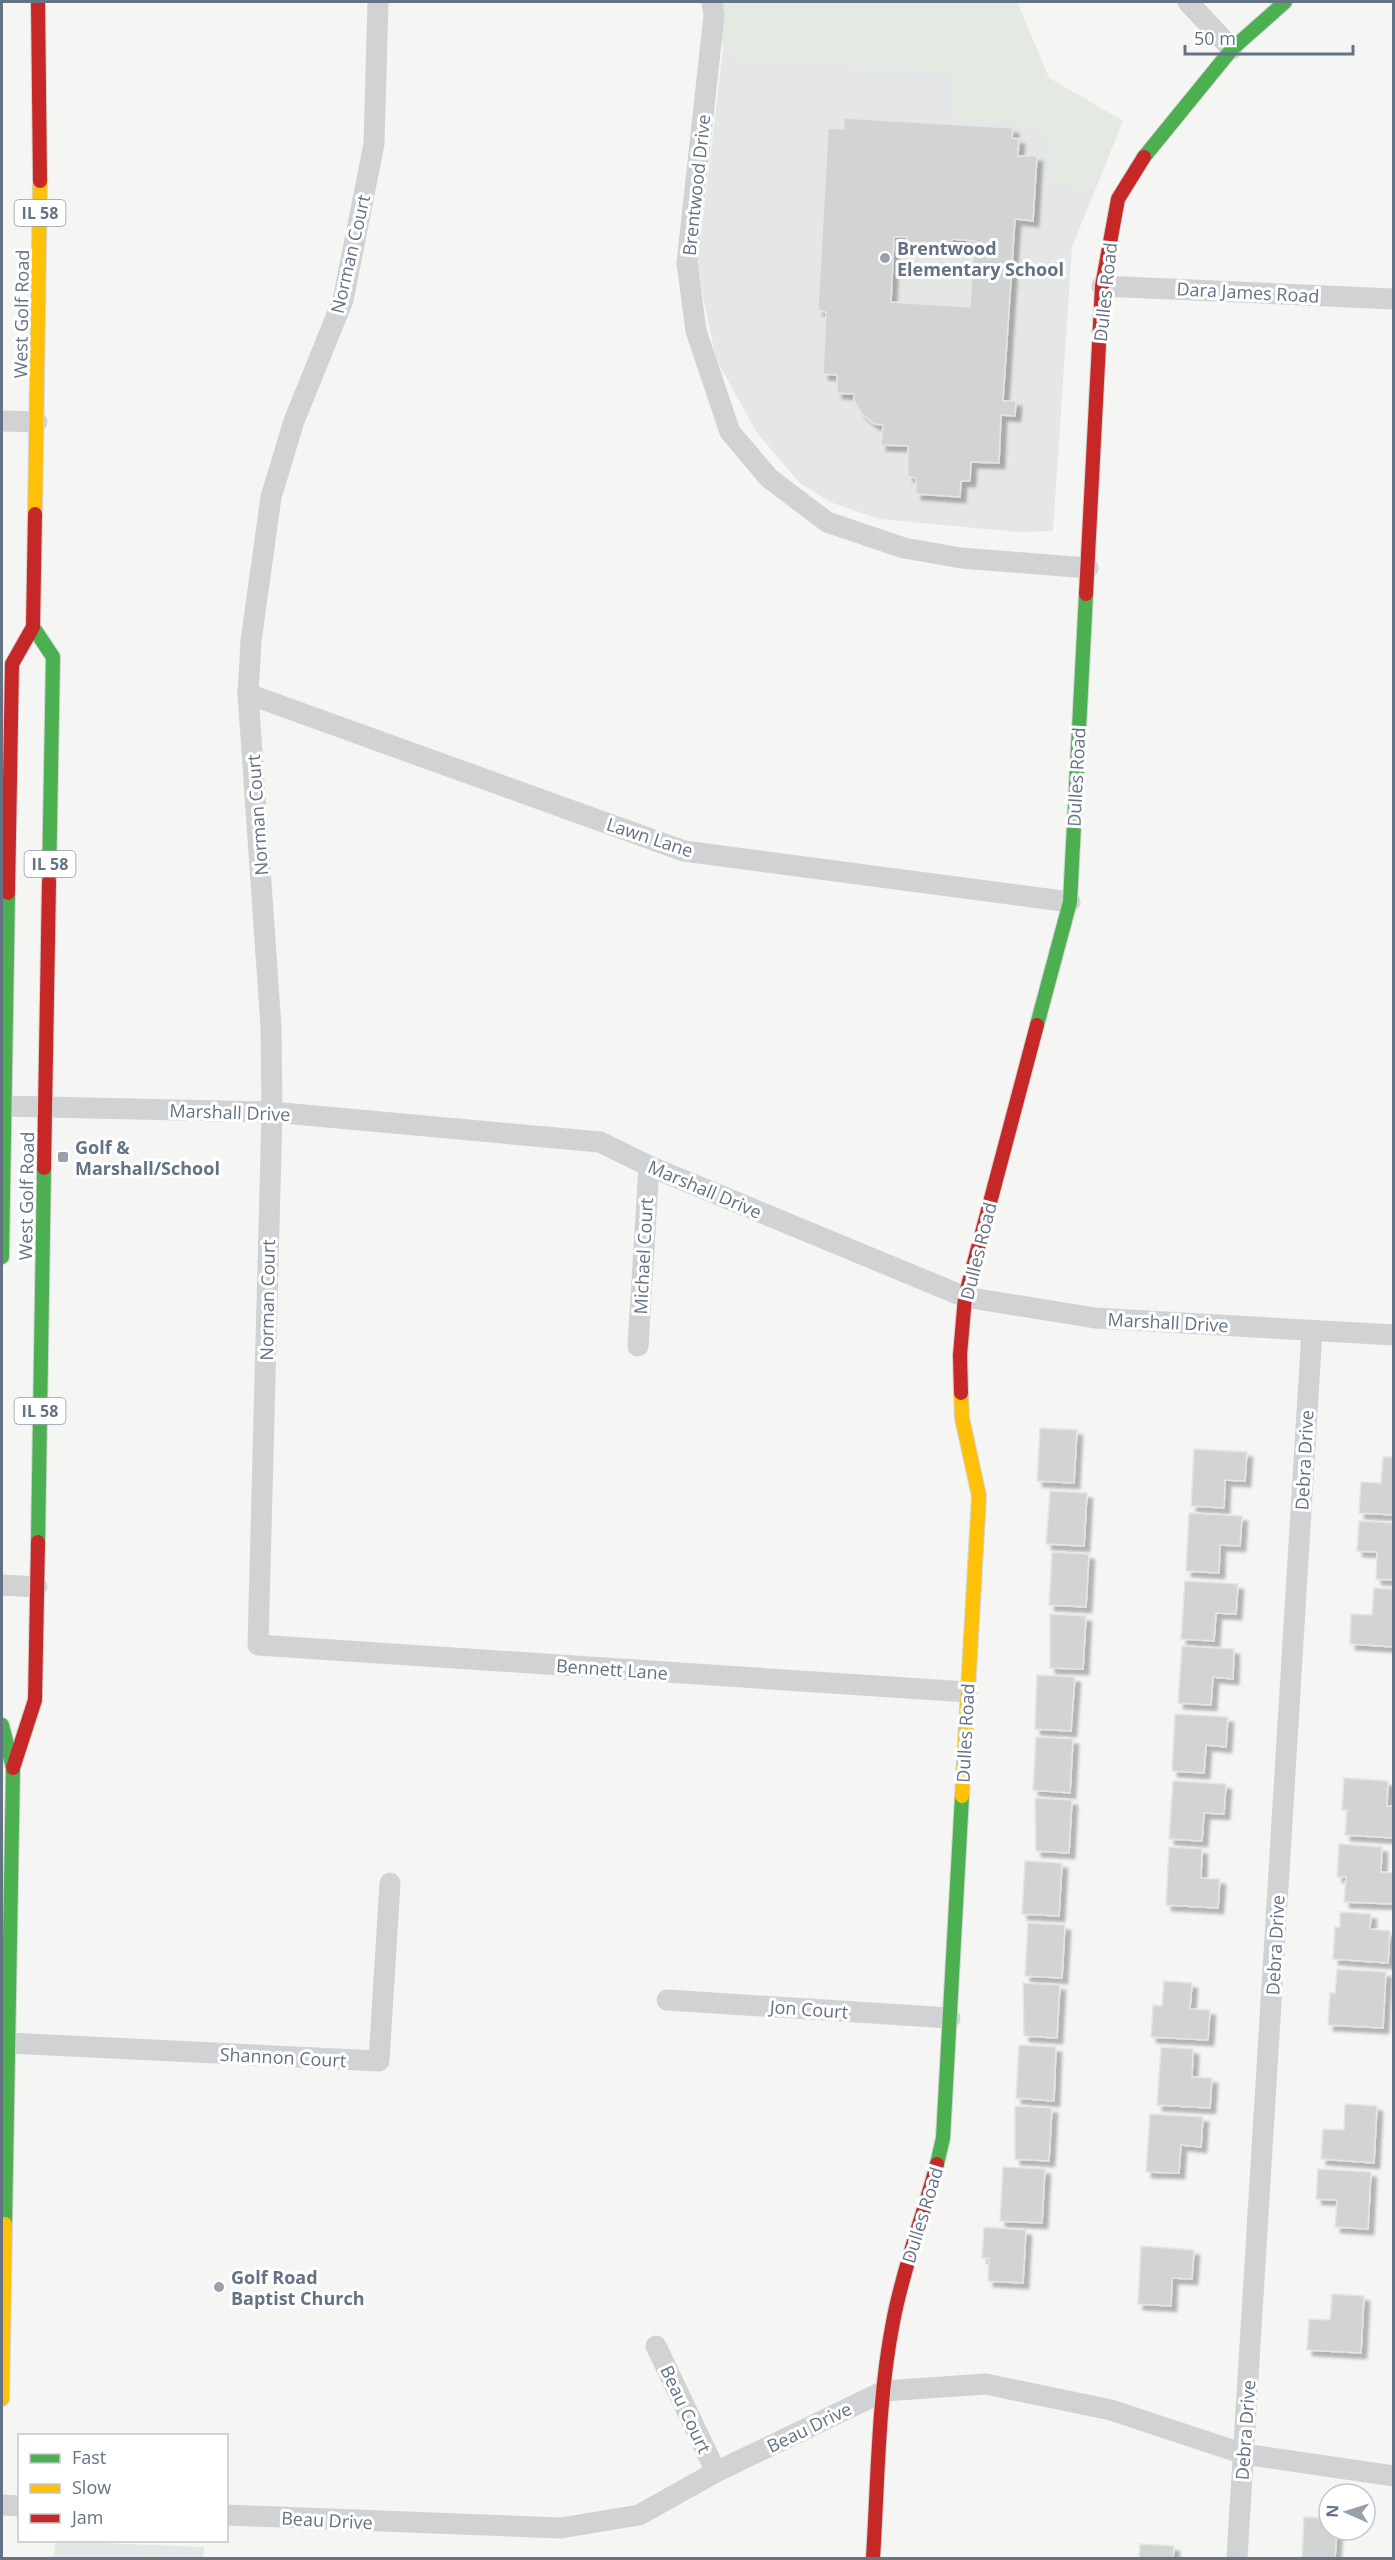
<svg xmlns="http://www.w3.org/2000/svg" width="1395" height="2560" viewBox="0 0 1395 2560" font-family="'Open Sans',sans-serif">
<defs>
<filter id="shadow"><feDropShadow dx="5.5" dy="5.5" stdDeviation="1.5" flood-color="#0004"/></filter>
</defs>
<rect width="100%" height="100%" fill="#f5f6f4"/>
<g fill="#e5e7e7">
<path d="M 720,2 L 1017,2 L 1049,78 L 1123,121 L 1072,247 L 1053,531 L 1018,532 L 879,519 L 830,502 L 800,483 L 757,433 L 716,359 L 697,268 L 723,50 Z"/>
<path d="M 55,2541 L 204,2547 L 203,2558 L 54,2558 Z"/>
</g>
<path fill="#e4e9e2" d="M 720,2 L 1017,2 L 1049,78 L 1123,121 L 1090,189 L 1050,183 L 1051,144 L 1033,124 L 953,119 L 954,72 L 739,60 L 740,51 L 723,50 Z"/>
<g fill="#d2d4d4" stroke="#e4e5e4" stroke-width="1.5" fill-rule="evenodd" filter="url(#shadow)">
<path d="M 844,118 L 1013,128 L 1012,138 L 1019,139 L 1018,156 L 1037,156 L 1033,221 L 1015,219 L 1003,401 L 1016,401 L 1015,416 L 1001,415 L 999,463 L 971,462 L 970,481 L 961,481 L 960,497 L 916,494 L 916,478 L 908,476 L 908,446 L 881,445 L 883,425 L 874,424 L 861,413 L 854,400 L 854,394 L 837,393 L 837,375 L 823,374 L 826,312 L 818,310 L 828,128 L 844,129 ZM 894,237 L 907,237 L 907,246 L 951,249 L 952,239 L 974,241 L 970,307 L 891,302 Z"/>
<path d="M 1040,1428 L 1077,1430 L 1074,1483 L 1037,1481 Z"/>
<path d="M 1194,1449 L 1247,1452 L 1245,1481 L 1225,1480 L 1224,1508 L 1191,1506 Z"/>
<path d="M 1383,1457 L 1394,1457 L 1394,1515 L 1359,1513 L 1361,1482 L 1381,1483 Z"/>
<path d="M 1050,1491 L 1087,1493 L 1084,1546 L 1046,1544 Z"/>
<path d="M 1189,1513 L 1242,1516 L 1240,1546 L 1220,1545 L 1219,1573 L 1186,1571 Z"/>
<path d="M 1359,1521 L 1394,1523 L 1394,1580 L 1376,1579 L 1377,1552 L 1357,1551 Z"/>
<path d="M 1052,1552 L 1089,1554 L 1086,1607 L 1049,1605 Z"/>
<path d="M 1185,1581 L 1238,1584 L 1236,1614 L 1216,1613 L 1214,1641 L 1181,1639 Z"/>
<path d="M 1374,1588 L 1394,1589 L 1394,1647 L 1350,1644 L 1351,1614 L 1372,1615 Z"/>
<path d="M 1050,1614 L 1086,1616 L 1083,1669 L 1050,1668 Z"/>
<path d="M 1182,1646 L 1234,1649 L 1233,1679 L 1213,1677 L 1211,1705 L 1178,1703 Z"/>
<path d="M 1037,1675 L 1075,1677 L 1071,1731 L 1035,1729 Z"/>
<path d="M 1175,1714 L 1228,1717 L 1226,1747 L 1206,1745 L 1204,1773 L 1172,1771 Z"/>
<path d="M 1036,1737 L 1073,1739 L 1070,1793 L 1033,1790 Z"/>
<path d="M 1344,1778 L 1388,1781 L 1387,1806 L 1394,1806 L 1394,1838 L 1345,1835 L 1347,1810 L 1342,1810 Z"/>
<path d="M 1173,1781 L 1226,1784 L 1224,1814 L 1204,1813 L 1202,1841 L 1169,1839 Z"/>
<path d="M 1035,1798 L 1072,1800 L 1069,1853 L 1036,1851 Z"/>
<path d="M 1339,1844 L 1382,1847 L 1381,1872 L 1394,1873 L 1394,1904 L 1344,1902 L 1346,1877 L 1337,1877 Z"/>
<path d="M 1169,1847 L 1202,1849 L 1201,1878 L 1220,1879 L 1218,1908 L 1166,1905 Z"/>
<path d="M 1025,1861 L 1062,1863 L 1059,1916 L 1022,1914 Z"/>
<path d="M 1340,1912 L 1371,1914 L 1370,1929 L 1390,1931 L 1388,1963 L 1333,1959 L 1335,1927 L 1340,1927 Z"/>
<path d="M 1028,1923 L 1065,1925 L 1062,1978 L 1025,1976 Z"/>
<path d="M 1337,1969 L 1386,1972 L 1383,2028 L 1328,2025 L 1330,1993 L 1335,1993 Z"/>
<path d="M 1164,1981 L 1192,1983 L 1190,2009 L 1210,2010 L 1208,2040 L 1151,2037 L 1153,2005 L 1162,2006 Z"/>
<path d="M 1023,1983 L 1060,1985 L 1057,2038 L 1024,2036 Z"/>
<path d="M 1019,2045 L 1056,2047 L 1054,2101 L 1016,2098 Z"/>
<path d="M 1161,2047 L 1193,2049 L 1192,2077 L 1212,2078 L 1210,2108 L 1157,2105 Z"/>
<path d="M 1345,2104 L 1377,2106 L 1374,2163 L 1321,2159 L 1323,2129 L 1344,2130 Z"/>
<path d="M 1015,2106 L 1052,2108 L 1049,2161 L 1015,2159 Z"/>
<path d="M 1150,2114 L 1203,2117 L 1201,2147 L 1181,2145 L 1179,2173 L 1146,2172 Z"/>
<path d="M 1003,2167 L 1045,2169 L 1042,2223 L 1000,2221 Z"/>
<path d="M 1318,2169 L 1371,2172 L 1368,2229 L 1335,2227 L 1337,2200 L 1316,2199 Z"/>
<path d="M 984,2227 L 1026,2230 L 1023,2283 L 988,2281 L 989,2258 L 982,2258 Z"/>
<path d="M 1141,2246 L 1194,2250 L 1192,2279 L 1172,2278 L 1171,2306 L 1138,2304 Z"/>
<path d="M 1332,2294 L 1364,2296 L 1361,2353 L 1307,2350 L 1309,2319 L 1330,2320 Z"/>
<path d="M 1304,2517 L 1329,2518 L 1329,2530 L 1337,2530 L 1335,2558 L 1302,2558 Z"/>
<path d="M 1140,2544 L 1174,2546 L 1173,2558 L 1139,2558 Z"/>
</g>
<g fill="none" stroke-linecap="round" stroke-linejoin="round">
<g stroke="#d2d4d4" stroke-width="16">
<g id="fast">
<path d="M 1144,157 L 1232,49 L 1285,2"/>
<path d="M 33,627 L 53,657 L 49,882"/>
<path d="M 1037,1025 L 1070,902 L 1086,594"/>
<path d="M 2,1257 L 8,893"/>
<path d="M 38,1542 L 44,1168"/>
<path d="M 2,1725 L 13,1768 L 5,2224"/>
<path d="M 937,2164 L 943,2138 L 962,1796"/>
</g>
</g>
<g stroke="#d2d4d4" stroke-width="16">
<g id="slow">
<path d="M 35,514 L 40,181"/>
<path d="M 961,1393 L 962,1418 L 979,1496 L 962,1796"/>
<path d="M 2,2399 L 5,2224"/>
</g>
</g>
<g stroke="#d2d4d4" stroke-width="16">
<g id="jam">
<path d="M 38,2 L 40,181"/>
<path d="M 1086,594 L 1102,286 L 1118,199 L 1144,157"/>
<path d="M 8,893 L 12,664 L 33,627 L 35,514"/>
<path d="M 44,1168 L 49,882"/>
<path d="M 961,1393 L 960,1355 L 965,1297 L 1037,1025"/>
<path d="M 13,1768 L 35,1700 L 38,1542"/>
<path d="M 873,2558 C 878,2479 878,2399 893,2322 C 903,2268 923,2217 937,2164"/>
</g>
</g>
<g stroke="#d1d2d3" stroke-width="21">
<path d="M 378,2 L 374,144 L 343,300 L 294,421 L 271,497 L 251,641 L 248,694 L 271,1027 L 272,1112 L 258,1645 L 967,1692"/>
<path d="M 712,2 L 714,15 L 687,263 L 696,331 L 730,432 L 769,478 L 827,522 L 904,548 L 961,558 L 1088,568"/>
<path d="M 1188,2 L 1232,49"/>
<path d="M 1102,286 L 1394,299"/>
<path d="M 2,421 L 37,422"/>
<path d="M 248,694 L 684,851 L 1070,902"/>
<path d="M 2,1106 L 272,1112 L 600,1142 L 649,1166 L 965,1297 L 1095,1318 L 1394,1335"/>
<path d="M 638,1346 L 649,1166"/>
<path d="M 2,1585 L 37,1587"/>
<path d="M 667,2000 L 950,2018"/>
<path d="M 8,2043 L 379,2061 L 390,1883"/>
<path d="M 656,2346 L 716,2472"/>
<path d="M 2,2505 L 20,2506"/>
<path d="M 226,2515 L 561,2528 L 639,2515 L 716,2472 L 884,2391 L 986,2384 L 1111,2410 L 1244,2454 L 1394,2476"/>
<path d="M 1237,2558 L 1312,1331"/>
</g>
<use href="#fast" stroke="#4caf50" stroke-width="14"/>
<use href="#slow" stroke="#ffc107" stroke-width="14"/>
<use href="#jam" stroke="#c62828" stroke-width="14"/>
</g>
<g fill="#97a0ac" stroke="#fff" stroke-width="2">
<circle cx="885" cy="258" r="6"/>
<rect x="57" y="1151" width="12" height="12" rx="3"/>
<circle cx="219" cy="2287" r="6"/>
</g>
<g text-anchor="middle" dominant-baseline="central" stroke-width="6" stroke-linejoin="round" paint-order="stroke">
<g fill="#fff" stroke="#929caa" stroke-width="1.5">
<rect x="14.5" y="200" width="51" height="26" rx="4.5"/>
<rect x="24.5" y="851" width="51" height="26" rx="4.5"/>
<rect x="14.5" y="1398" width="51" height="26" rx="4.5"/>
</g>
<g font-size="16" font-weight="bold" fill="#647286">
<text x="40" y="213">IL 58</text>
<text x="50" y="864">IL 58</text>
<text x="40" y="1411">IL 58</text>
</g>
<g font-size="18" fill="#647286" stroke="#fff">
<text transform="translate(696 185) rotate(-84)">Brentwood Drive</text>
<text transform="translate(350 254) rotate(-77)">Norman Court</text>
<text transform="translate(1105 292) rotate(-84)">Dulles Road</text>
<text transform="translate(1248 292) rotate(3)">Dara James Road</text>
<text transform="translate(21 314) rotate(-89)">West Golf Road</text>
<text transform="translate(1076 777) rotate(-87)">Dulles Road</text>
<text transform="translate(257 815) rotate(-94)">Norman Court</text>
<text transform="translate(650 837) rotate(18)">Lawn Lane</text>
<text transform="translate(230 1112) rotate(2)">Marshall Drive</text>
<text transform="translate(705 1189) rotate(23)">Marshall Drive</text>
<text transform="translate(26 1196) rotate(-89)">West Golf Road</text>
<text transform="translate(978 1251) rotate(-76)">Dulles Road</text>
<text transform="translate(643 1256) rotate(-87)">Michael Court</text>
<text transform="translate(267 1300) rotate(-89)">Norman Court</text>
<text transform="translate(1168 1322) rotate(3)">Marshall Drive</text>
<text transform="translate(1304 1460) rotate(-87)">Debra Drive</text>
<text transform="translate(612 1669) rotate(4)">Bennett Lane</text>
<text transform="translate(965 1733) rotate(-87)">Dulles Road</text>
<text transform="translate(1275 1945) rotate(-87)">Debra Drive</text>
<text transform="translate(809 2009) rotate(4)">Jon Court</text>
<text transform="translate(283 2057) rotate(3)">Shannon Court</text>
<text transform="translate(922 2215) rotate(-73)">Dulles Road</text>
<text transform="translate(686 2409) rotate(65)">Beau Court</text>
<text transform="translate(809 2427) rotate(-26)">Beau Drive</text>
<text transform="translate(1245 2430) rotate(-86)">Debra Drive</text>
<text transform="translate(327 2520) rotate(3)">Beau Drive</text>
</g>
<g font-size="18" font-weight="bold" fill="#647286" stroke="#fff" text-anchor="start">
<text x="897" y="248">Brentwood<tspan x="897" dy="21">Elementary School</tspan></text>
<text x="75" y="1147">Golf &amp;<tspan x="75" dy="21">Marshall/School</tspan></text>
<text x="231" y="2277">Golf Road<tspan x="231" dy="21">Baptist Church</tspan></text>
</g>
</g>
<rect width="1395" height="2560" fill="none" stroke="#647286" stroke-width="6"/>
<rect x="18" y="2434" width="210" height="108" fill="#ffffff" stroke="#c1c7cf" stroke-width="1.5"/>
<rect x="30" y="2454" width="30" height="9" fill="#4caf50" stroke="#c1c7cf" stroke-width="1.5"/>
<text x="72" y="2464" font-size="18" fill="#647286">Fast</text>
<rect x="30" y="2484" width="30" height="9" fill="#ffc107" stroke="#c1c7cf" stroke-width="1.5"/>
<text x="72" y="2494" font-size="18" fill="#647286">Slow</text>
<rect x="30" y="2514" width="30" height="9" fill="#c62828" stroke="#c1c7cf" stroke-width="1.5"/>
<text x="72" y="2524" font-size="18" fill="#647286">Jam</text>
<g transform="translate(1347 2512) rotate(273)"><circle r="28" fill="#ffffff" stroke="#c1c7cf" stroke-width="1.5"/>
<path d="M0-4.5L10 22L0 15L-10 22Z" fill="#97a0ac"/>
<text y="-9" font-size="16" font-weight="bold" text-anchor="middle" fill="#647286">N</text>
</g>
<path d="M1185 45v9h168v-9" fill="none" stroke="#647286" stroke-width="3"/>
<text x="1194" y="45" font-size="18" fill="#647286" stroke="#ffffff" stroke-width="4.5" paint-order="stroke">50 m</text>
</svg>
